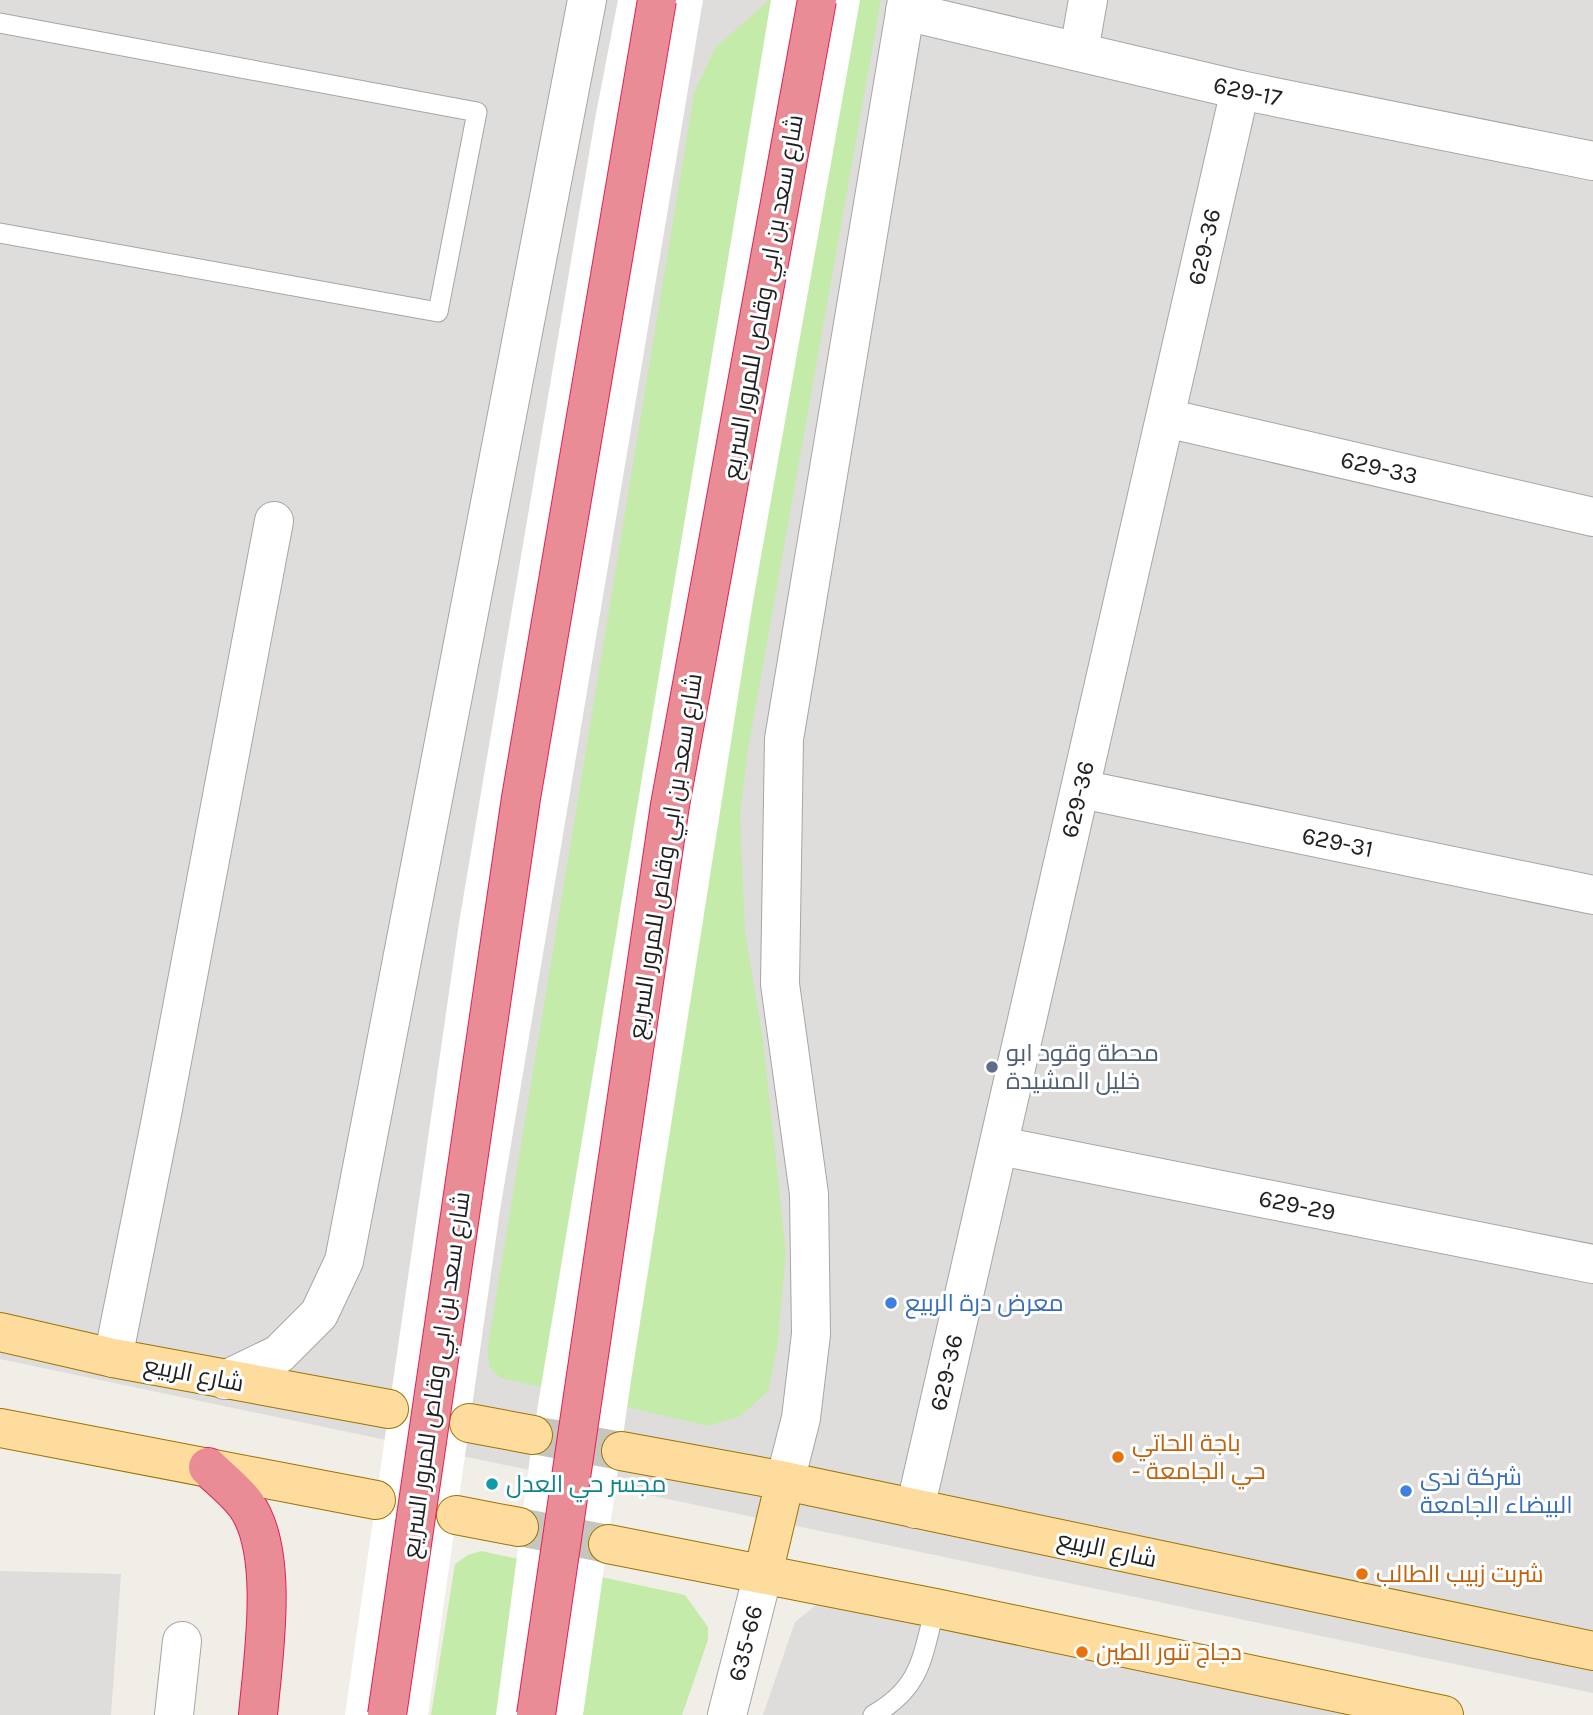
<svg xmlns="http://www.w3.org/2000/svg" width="1593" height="1715" viewBox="0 0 1593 1715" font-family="Karla,Cairo,sans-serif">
<rect width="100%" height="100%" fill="#f0eee6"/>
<g fill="#dedddc">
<path d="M 0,0 L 1593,0 L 1593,1693 L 0,1359 Z"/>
<path d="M 0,1571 L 121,1574 L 111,1715 L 0,1715 Z"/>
<path d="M 830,1594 L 1436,1715 L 763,1715 L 795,1622 Z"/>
</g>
<g fill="#c5ebab">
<path d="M 769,0 L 881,0 L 748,750 L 740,816 L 745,932 L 763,1040 L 786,1252 L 777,1349 L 768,1391 L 741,1416 L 708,1426 L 501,1378 L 490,1368 L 487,1351 L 694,93 L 715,48 Z"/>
<path d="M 481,1551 L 685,1595 L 708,1627 L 708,1640 L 682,1715 L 431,1715 L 455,1564 L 468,1555 Z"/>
</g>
<g fill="#fff">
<path d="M 618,0 L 703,0 L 500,1210 L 428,1715 L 345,1715 L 459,923 L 595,119 Z"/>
<path d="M 771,0 L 860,0 L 753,601 L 631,1380 L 583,1715 L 496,1715 L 533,1435 Z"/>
</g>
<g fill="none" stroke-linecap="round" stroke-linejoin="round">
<g stroke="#c6c5be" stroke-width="38" stroke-dasharray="38 19" stroke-linecap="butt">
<path d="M 533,1435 L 621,1451"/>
<path d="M 519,1527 L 608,1544"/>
</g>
<g stroke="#a6a6a6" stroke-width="21">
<g id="service">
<path d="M 0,23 L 477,112 L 438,312 L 0,233"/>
<path d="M 873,1715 C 921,1688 922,1658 935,1608"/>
</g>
</g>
<g stroke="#a6a6a6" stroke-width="40">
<g id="minor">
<path id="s1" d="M 905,11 L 1240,90 L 1593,161"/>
<path d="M 1079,51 L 1088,0"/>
<path id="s2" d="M 1166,418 L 1593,517"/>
<path id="s3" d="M 1081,789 L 1593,895"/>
<path id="s4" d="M 1000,1146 L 1593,1264"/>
<path d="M 113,1358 L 161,1119 L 274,521"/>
<path id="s5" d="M 915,1509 L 1240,90"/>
<path d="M 174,1715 L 182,1641"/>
</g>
</g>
<g stroke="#a6a6a6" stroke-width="40">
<g id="tertiary">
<path d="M 225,1380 L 279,1354 L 319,1314 L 344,1261 L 587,0"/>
<path d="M 785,1481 L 801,1418 L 811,1334 L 809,1194 L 780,984 L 784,739 L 907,0"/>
<path id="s6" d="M 727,1715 L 763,1574"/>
</g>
</g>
<g stroke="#9b7400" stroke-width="40">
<g id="primary">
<path d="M 0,1332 L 113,1358 L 389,1409"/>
<path d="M 469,1423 L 533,1435"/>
<path d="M 0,1428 L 376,1500"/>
<path d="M 621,1451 L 785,1481 L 1593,1651"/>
<path d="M 456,1515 L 519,1527"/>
<path d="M 608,1544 L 935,1608 L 1444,1715"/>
<path d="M 763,1574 L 785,1481"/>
</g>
</g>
<g stroke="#e02153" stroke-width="40">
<path id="motorway" d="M 208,1467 C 220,1479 236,1491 246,1505 C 280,1552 263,1659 258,1715"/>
</g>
<use href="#service" stroke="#fff" stroke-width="19"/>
<use href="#minor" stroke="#fff" stroke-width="38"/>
<use href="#tertiary" stroke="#fff" stroke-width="38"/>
<use href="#primary" stroke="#fedc9d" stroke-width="38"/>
<use href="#motorway" stroke="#e98c96" stroke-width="38"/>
<g stroke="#e02153" stroke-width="40" stroke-linecap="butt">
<g id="motorway-bridge">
<path d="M 387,1715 L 521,798 L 657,0"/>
<path d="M 536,1715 L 670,805 L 817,0"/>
</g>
</g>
<use href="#motorway-bridge" stroke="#e98c96" stroke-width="38"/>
</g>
<circle fill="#5c6f8a" stroke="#fff" stroke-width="2.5" cx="992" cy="1067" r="7"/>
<g fill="#3f7fe0" stroke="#fff" stroke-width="2.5">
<circle cx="891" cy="1303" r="7"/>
<circle cx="1406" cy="1491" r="7"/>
</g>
<g fill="#e8710a" stroke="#fff" stroke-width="2.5">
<circle cx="1118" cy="1457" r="7"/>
<circle cx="1362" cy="1574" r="7"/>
<circle cx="1082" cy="1652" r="7"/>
</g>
<circle fill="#0f9aa8" stroke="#fff" stroke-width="2.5" cx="492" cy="1484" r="7"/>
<g text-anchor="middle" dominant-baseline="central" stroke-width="6" stroke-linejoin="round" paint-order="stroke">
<g font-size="24" fill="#1f1f1f" stroke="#fff">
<text stroke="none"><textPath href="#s1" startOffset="352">629-17</textPath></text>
<text stroke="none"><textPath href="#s5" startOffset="1295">629-36</textPath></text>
<text transform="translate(763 297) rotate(-80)">شارع سعد بن ابي وقاص للمرور السريع</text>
<text stroke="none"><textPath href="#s2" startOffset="219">629-33</textPath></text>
<text stroke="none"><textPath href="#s5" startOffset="728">629-36</textPath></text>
<text stroke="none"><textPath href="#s3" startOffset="262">629-31</textPath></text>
<text transform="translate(665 856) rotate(-81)">شارع سعد بن ابي وقاص للمرور السريع</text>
<text stroke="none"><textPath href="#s4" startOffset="303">629-29</textPath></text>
<text stroke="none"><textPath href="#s5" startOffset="140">629-36</textPath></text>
<text transform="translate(194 1374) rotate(11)">شارع الربيع</text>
<text transform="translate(436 1375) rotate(-82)">شارع سعد بن ابي وقاص للمرور السريع</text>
<text transform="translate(1107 1549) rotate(12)">شارع الربيع</text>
<text stroke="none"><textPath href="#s6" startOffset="74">635-66</textPath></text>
</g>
<g font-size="24" fill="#4e5e75" stroke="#fff" text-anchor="start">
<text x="1006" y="1053">محطة وقود ابو<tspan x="1006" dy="28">خليل المشيدة</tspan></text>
</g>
<g font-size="24" fill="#366cbe" stroke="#fff" text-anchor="start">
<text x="905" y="1303">معرض درة الربيع</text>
<text x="1420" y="1477">شركة ندى<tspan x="1420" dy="28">البيضاء الجامعة</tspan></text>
</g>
<g font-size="24" fill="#c56008" stroke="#fff" text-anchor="start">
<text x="1132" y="1443">باجة الحاتي<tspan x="1132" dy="28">- حي الجامعة</tspan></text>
<text x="1376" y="1574">شربت زبيب الطالب</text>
<text x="1096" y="1652">دجاج تنور الطين</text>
</g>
<g font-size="24" fill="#0d838f" stroke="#fff" text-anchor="start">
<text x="506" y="1484">مجسر حي العدل</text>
</g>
</g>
</svg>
